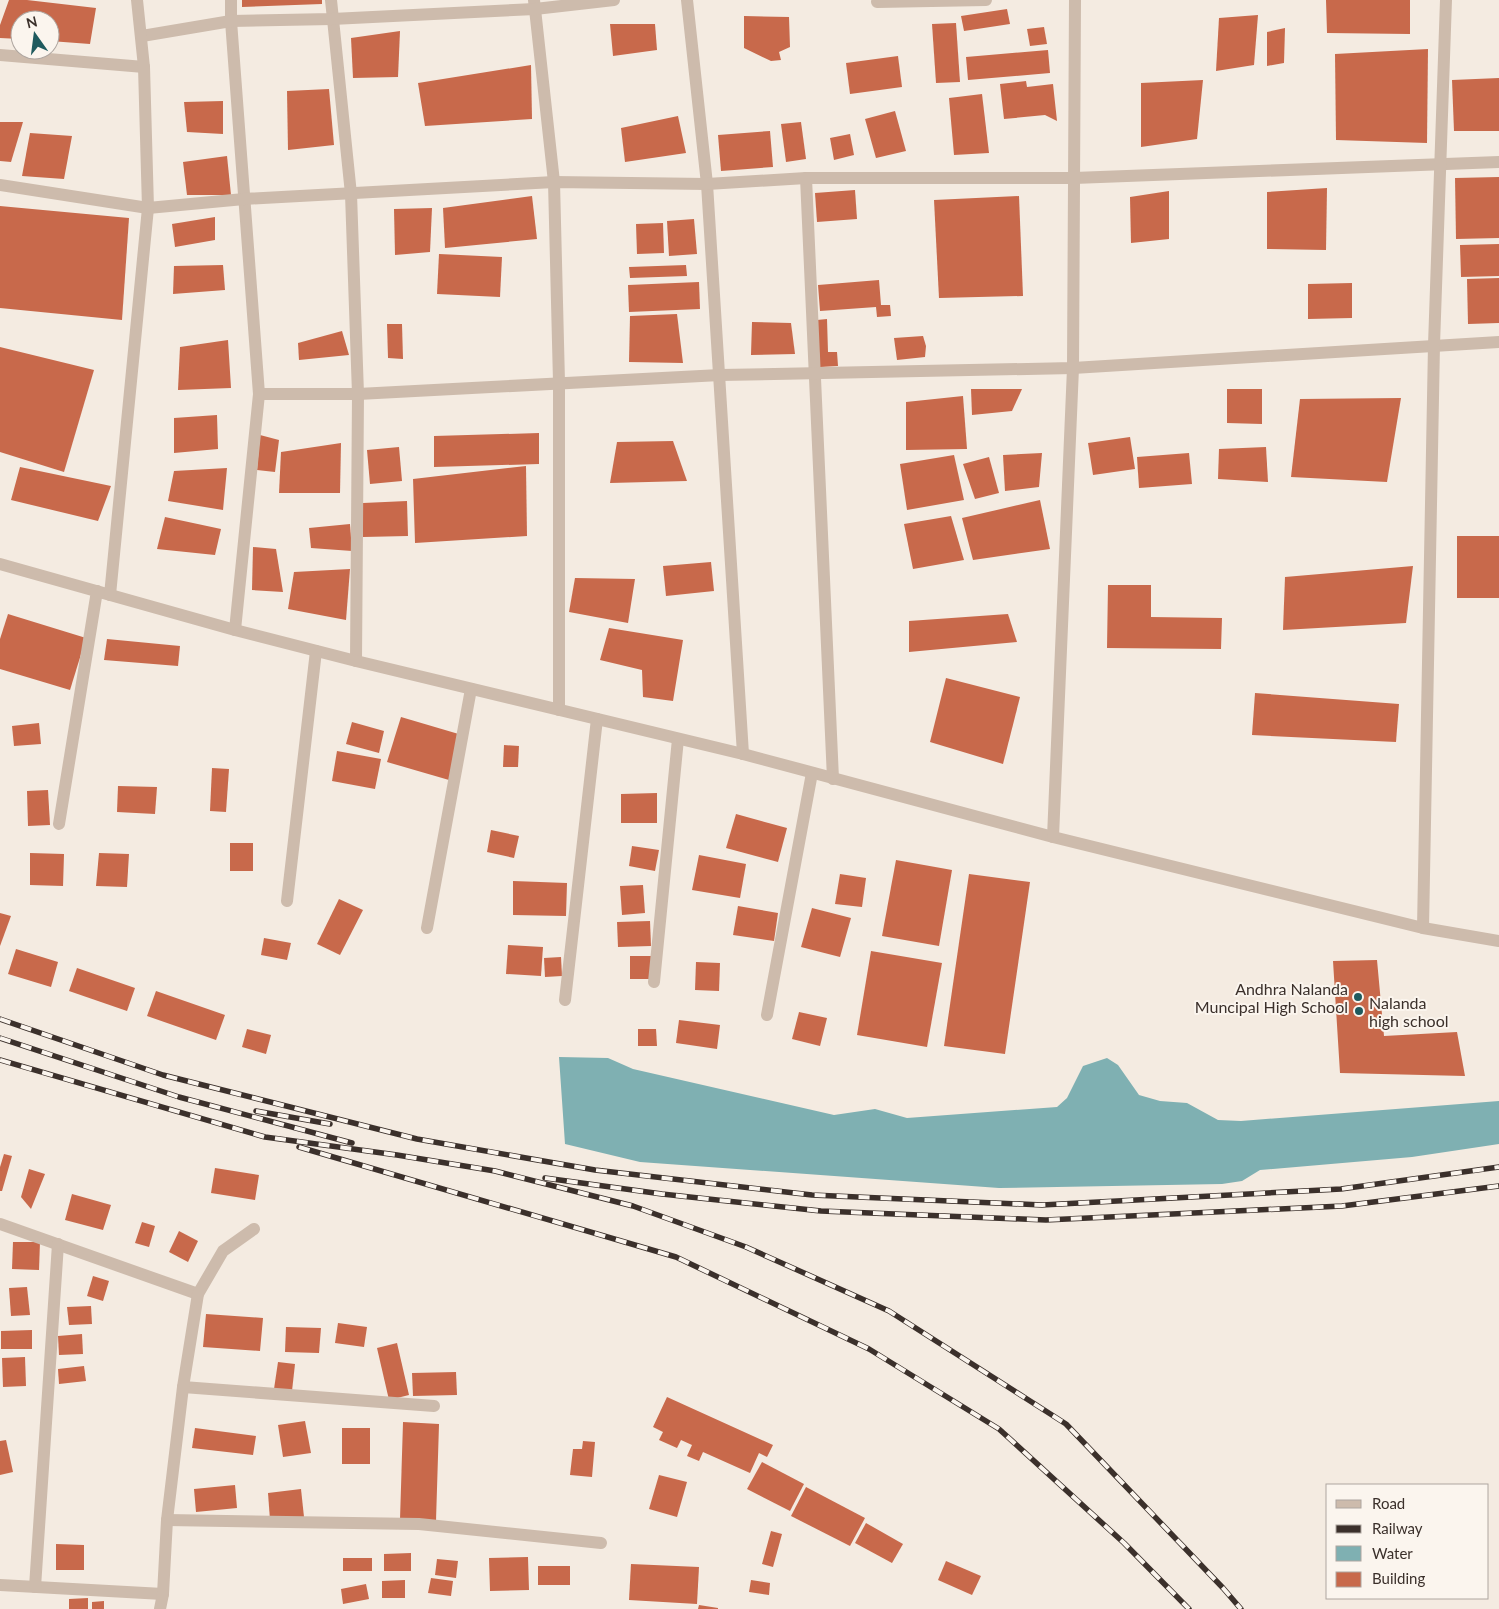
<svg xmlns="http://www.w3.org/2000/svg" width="1499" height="1609" viewBox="0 0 1499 1609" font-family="Lato,sans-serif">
<rect width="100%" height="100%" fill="#f4ebe1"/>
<path fill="#7fb0b2" d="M 559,1057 L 608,1058 L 633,1069 L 834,1115 L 875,1109 L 907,1118 L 1057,1107 L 1067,1098 L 1083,1066 L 1107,1058 L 1118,1065 L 1139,1095 L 1160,1101 L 1187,1103 L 1218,1120 L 1241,1121 L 1499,1101 L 1499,1144 L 1412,1157 L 1260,1170 L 1242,1181 L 1222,1184 L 999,1188 L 640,1162 L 565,1144 Z"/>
<g fill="#c8694b">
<path d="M 9,0 L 27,0 L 96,8 L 90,44 L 50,41 L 50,20 L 20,20 L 20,39 L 0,38 L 0,25 Z"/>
<path d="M 242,0 L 322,0 L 322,4 L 242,7 Z"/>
<path d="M 1326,0 L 1410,0 L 1410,34 L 1327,33 Z"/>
<path d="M 1007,9 L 1010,24 L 964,31 L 961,16 Z"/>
<path d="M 1258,15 L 1254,65 L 1216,71 L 1219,18 Z"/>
<path d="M 744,16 L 789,17 L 790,47 L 779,52 L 781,60 L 771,61 L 744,48 Z"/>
<path d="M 956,23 L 960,82 L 936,83 L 932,24 Z"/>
<path d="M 610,24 L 655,24 L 657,50 L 613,56 Z"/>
<path d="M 1044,27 L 1047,44 L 1030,46 L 1027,29 Z"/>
<path d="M 1285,28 L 1284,63 L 1267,66 L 1267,32 Z"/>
<path d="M 400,31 L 398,77 L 353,78 L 351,38 Z"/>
<path d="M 1428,49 L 1427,143 L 1336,140 L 1335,54 Z"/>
<path d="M 1048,50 L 1050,73 L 968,80 L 966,57 Z"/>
<path d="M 898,56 L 902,87 L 850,94 L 846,63 Z"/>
<path d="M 531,65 L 532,119 L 425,126 L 418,83 Z"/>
<path d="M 1499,78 L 1499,131 L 1454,131 L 1452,80 Z"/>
<path d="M 1203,80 L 1197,139 L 1141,147 L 1141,83 Z"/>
<path d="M 1026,81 L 1027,87 L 1053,84 L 1057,121 L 1045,115 L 1004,119 L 1000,84 Z"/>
<path d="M 329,89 L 334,145 L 288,150 L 287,91 Z"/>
<path d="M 982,94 L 989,153 L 954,155 L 949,98 Z"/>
<path d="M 223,101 L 223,134 L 187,132 L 184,102 Z"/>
<path d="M 895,111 L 906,151 L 876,158 L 865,119 Z"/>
<path d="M 678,116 L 686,153 L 625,162 L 621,128 Z"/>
<path d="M 0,122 L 23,122 L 11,162 L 0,161 Z"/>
<path d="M 801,122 L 806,159 L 786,162 L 781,124 Z"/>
<path d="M 770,131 L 773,167 L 721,171 L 718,135 Z"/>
<path d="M 30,133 L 72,136 L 64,179 L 22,176 Z"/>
<path d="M 850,134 L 854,155 L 834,160 L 830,138 Z"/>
<path d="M 227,156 L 231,195 L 187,195 L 183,162 Z"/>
<path d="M 1499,177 L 1499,238 L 1456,239 L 1455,178 Z"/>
<path d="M 1327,188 L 1326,250 L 1267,249 L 1267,192 Z"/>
<path d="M 855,190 L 857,219 L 817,222 L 815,193 Z"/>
<path d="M 1169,191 L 1169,239 L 1131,243 L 1130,197 Z"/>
<path d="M 532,196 L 537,239 L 445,248 L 443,208 Z"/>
<path d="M 1019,196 L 1023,296 L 939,298 L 934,200 Z"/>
<path d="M 0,206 L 129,218 L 122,320 L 0,308 Z"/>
<path d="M 432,208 L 430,252 L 395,255 L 394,209 Z"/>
<path d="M 215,217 L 215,240 L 175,247 L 172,224 Z"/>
<path d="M 694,219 L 697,254 L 669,256 L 667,221 Z"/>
<path d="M 663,223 L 664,253 L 637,254 L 636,224 Z"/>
<path d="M 1499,244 L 1499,276 L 1461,277 L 1460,245 Z"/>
<path d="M 439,254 L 502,257 L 500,297 L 437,294 Z"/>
<path d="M 223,265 L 225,290 L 173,294 L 174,266 Z"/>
<path d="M 686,265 L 687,276 L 630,278 L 629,267 Z"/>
<path d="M 1499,278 L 1499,323 L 1468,324 L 1467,279 Z"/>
<path d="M 879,280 L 881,305 L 890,305 L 891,316 L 877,317 L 876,307 L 820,311 L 818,285 Z"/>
<path d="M 699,282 L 700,309 L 629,312 L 628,285 Z"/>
<path d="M 1352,283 L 1352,318 L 1308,319 L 1308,284 Z"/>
<path d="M 677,314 L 683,363 L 629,362 L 630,316 Z"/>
<path d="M 827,319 L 828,352 L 837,352 L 838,366 L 820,367 L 817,320 Z"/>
<path d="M 752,322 L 791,323 L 795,354 L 751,355 Z"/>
<path d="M 387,324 L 402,324 L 403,359 L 388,358 Z"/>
<path d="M 342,331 L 349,355 L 299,360 L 298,343 Z"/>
<path d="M 923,336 L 926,346 L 925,357 L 897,360 L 894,338 Z"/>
<path d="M 228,340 L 231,388 L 178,390 L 180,347 Z"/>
<path d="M 0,347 L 94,370 L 64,472 L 0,452 Z"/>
<path d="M 971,389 L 1022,389 L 1012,411 L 972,415 Z"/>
<path d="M 1227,389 L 1262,389 L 1262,424 L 1227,423 Z"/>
<path d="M 963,396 L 967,449 L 906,450 L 906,402 Z"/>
<path d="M 1401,398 L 1387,482 L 1291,477 L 1300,399 Z"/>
<path d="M 217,415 L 218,449 L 174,453 L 174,418 Z"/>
<path d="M 539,433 L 539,464 L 434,467 L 434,436 Z"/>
<path d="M 260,435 L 279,440 L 275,472 L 257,470 Z"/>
<path d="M 1130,437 L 1135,469 L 1093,475 L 1088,443 Z"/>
<path d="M 673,441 L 687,481 L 610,483 L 617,442 Z"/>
<path d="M 341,443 L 340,493 L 279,493 L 281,452 Z"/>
<path d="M 399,447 L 402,481 L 370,484 L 367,450 Z"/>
<path d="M 1266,447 L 1268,482 L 1218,479 L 1219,449 Z"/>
<path d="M 1042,453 L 1039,487 L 1005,491 L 1003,455 Z"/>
<path d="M 1189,453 L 1192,484 L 1139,488 L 1137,457 Z"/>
<path d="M 954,455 L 964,500 L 907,510 L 900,464 Z"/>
<path d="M 989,457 L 999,493 L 975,499 L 963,464 Z"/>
<path d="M 526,466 L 527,536 L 415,543 L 413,479 Z"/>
<path d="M 20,467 L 111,486 L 98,521 L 11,500 Z"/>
<path d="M 227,468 L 223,510 L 168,501 L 174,471 Z"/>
<path d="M 1040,500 L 1050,549 L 973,560 L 962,518 Z"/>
<path d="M 407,501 L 408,536 L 363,537 L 363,503 Z"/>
<path d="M 951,516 L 964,560 L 913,569 L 904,524 Z"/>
<path d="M 165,517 L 221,529 L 215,555 L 157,549 Z"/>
<path d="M 350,524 L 352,551 L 311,548 L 309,528 Z"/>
<rect x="1457" y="536" width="42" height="62"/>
<path d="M 253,547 L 276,549 L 283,592 L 252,590 Z"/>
<path d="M 711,562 L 714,591 L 666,596 L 663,566 Z"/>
<path d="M 1413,566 L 1406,623 L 1283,630 L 1285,577 Z"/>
<path d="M 350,569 L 346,620 L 288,609 L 294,572 Z"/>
<path d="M 575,578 L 635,579 L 628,623 L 569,612 Z"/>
<path d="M 1108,585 L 1151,585 L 1151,617 L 1222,618 L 1221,649 L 1107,648 Z"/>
<path d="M 8,614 L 86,638 L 70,690 L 0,669 L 0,639 Z"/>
<path d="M 1008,614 L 1017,642 L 909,652 L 909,621 Z"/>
<path d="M 609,628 L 683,640 L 673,701 L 643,697 L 642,670 L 600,660 Z"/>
<path d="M 107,639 L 180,646 L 178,666 L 104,660 Z"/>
<path d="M 946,678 L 1020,697 L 1003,764 L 930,742 Z"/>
<path d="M 1255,693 L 1399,704 L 1396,742 L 1252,735 Z"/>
<path d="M 401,717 L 462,735 L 449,780 L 387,762 Z"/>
<path d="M 352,722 L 384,731 L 379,753 L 346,744 Z"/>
<path d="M 39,723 L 41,744 L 14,746 L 12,726 Z"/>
<path d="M 504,745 L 519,746 L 518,767 L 503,767 Z"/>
<path d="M 337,751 L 381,759 L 375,789 L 332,781 Z"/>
<path d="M 212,768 L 229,769 L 226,812 L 210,811 Z"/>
<path d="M 118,786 L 157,787 L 155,814 L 117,812 Z"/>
<path d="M 48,790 L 50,825 L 28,826 L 27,791 Z"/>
<path d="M 657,793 L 657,823 L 621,823 L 621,794 Z"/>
<path d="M 736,814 L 787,828 L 778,862 L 726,848 Z"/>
<path d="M 491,830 L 519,836 L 514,858 L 487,852 Z"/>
<rect x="230" y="843" width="23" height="28"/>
<path d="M 632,846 L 659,850 L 655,871 L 629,866 Z"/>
<path d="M 30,853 L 64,854 L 63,886 L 30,885 Z"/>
<path d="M 99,853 L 129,854 L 127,887 L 96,886 Z"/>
<path d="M 699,855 L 746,864 L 740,898 L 692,890 Z"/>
<path d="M 896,860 L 952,870 L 939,946 L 882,936 Z"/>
<path d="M 840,874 L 866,878 L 862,907 L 835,904 Z"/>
<path d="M 969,874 L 1030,882 L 1005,1054 L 944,1046 Z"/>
<path d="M 513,881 L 567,883 L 566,916 L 513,915 Z"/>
<path d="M 643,885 L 645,913 L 622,915 L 620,886 Z"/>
<path d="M 339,899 L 363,910 L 340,955 L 317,944 Z"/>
<path d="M 738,906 L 778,913 L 774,941 L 733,935 Z"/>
<path d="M 812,908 L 851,918 L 840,957 L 801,947 Z"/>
<path d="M 0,913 L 11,916 L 0,946 Z"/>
<path d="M 650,921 L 651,946 L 618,947 L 617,922 Z"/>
<path d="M 264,938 L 291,943 L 287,960 L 261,955 Z"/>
<path d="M 508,945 L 543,947 L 541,976 L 506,974 Z"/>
<path d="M 16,949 L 58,962 L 51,987 L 8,974 Z"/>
<path d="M 871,951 L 942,963 L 927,1047 L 857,1035 Z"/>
<rect x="630" y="956" width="25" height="23"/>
<path d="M 561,957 L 562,976 L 545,977 L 544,958 Z"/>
<path d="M 1377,960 L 1384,1036 L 1457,1032 L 1465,1076 L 1340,1073 L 1333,961 Z"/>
<path d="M 696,962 L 720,963 L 719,991 L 695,990 Z"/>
<path d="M 77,968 L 135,988 L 127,1011 L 69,991 Z"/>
<path d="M 156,991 L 225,1015 L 216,1040 L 147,1016 Z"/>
<path d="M 799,1012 L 827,1018 L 820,1046 L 792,1039 Z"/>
<path d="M 679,1020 L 720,1025 L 717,1049 L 676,1043 Z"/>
<path d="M 247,1029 L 271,1035 L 266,1054 L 242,1047 Z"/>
<path d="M 638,1029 L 656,1029 L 657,1046 L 638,1046 Z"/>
<path d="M 4,1154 L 12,1156 L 2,1191 L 0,1191 L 0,1167 Z"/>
<path d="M 215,1168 L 259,1175 L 255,1200 L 211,1193 Z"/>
<path d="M 29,1169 L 45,1174 L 31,1209 L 21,1197 Z"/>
<path d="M 72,1194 L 111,1205 L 103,1230 L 65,1220 Z"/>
<path d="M 142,1222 L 155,1226 L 149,1247 L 135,1243 Z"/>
<path d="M 179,1231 L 198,1241 L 188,1262 L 169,1252 Z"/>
<path d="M 13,1242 L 40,1242 L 39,1270 L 12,1269 Z"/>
<path d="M 93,1276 L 109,1281 L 103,1301 L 87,1296 Z"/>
<path d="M 27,1287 L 30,1315 L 11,1316 L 9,1288 Z"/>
<path d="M 91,1306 L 92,1324 L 69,1325 L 67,1307 Z"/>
<path d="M 206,1314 L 263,1318 L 260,1351 L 203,1347 Z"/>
<path d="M 338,1323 L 367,1327 L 364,1347 L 335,1343 Z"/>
<path d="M 286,1327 L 321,1328 L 319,1353 L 285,1352 Z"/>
<path d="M 32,1330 L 32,1349 L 1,1349 L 1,1331 Z"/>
<path d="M 82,1334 L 83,1354 L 59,1355 L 58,1336 Z"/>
<path d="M 397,1343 L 409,1395 L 389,1400 L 377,1348 Z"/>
<path d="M 25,1357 L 26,1386 L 3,1387 L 2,1358 Z"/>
<path d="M 278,1362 L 295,1364 L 292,1391 L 274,1389 Z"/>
<path d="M 84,1366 L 86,1381 L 59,1384 L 58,1369 Z"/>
<path d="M 456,1372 L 457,1395 L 413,1396 L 412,1373 Z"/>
<path d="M 667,1397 L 773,1445 L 767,1457 L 759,1453 L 750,1473 L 703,1452 L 699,1461 L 687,1456 L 692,1445 L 681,1440 L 677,1448 L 659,1440 L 663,1432 L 653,1427 Z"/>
<path d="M 305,1421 L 311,1453 L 283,1457 L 278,1425 Z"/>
<path d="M 403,1422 L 439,1424 L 436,1521 L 400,1520 Z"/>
<path d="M 195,1428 L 256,1436 L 253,1455 L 192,1448 Z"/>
<rect x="342" y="1428" width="28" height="36"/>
<path d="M 6,1440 L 13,1472 L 0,1475 L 0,1441 Z"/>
<path d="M 583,1441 L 595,1442 L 592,1477 L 570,1475 L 573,1449 L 582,1449 Z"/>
<path d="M 762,1462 L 804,1484 L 790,1511 L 747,1489 Z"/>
<path d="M 659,1475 L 687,1482 L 677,1517 L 649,1509 Z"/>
<path d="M 235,1485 L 237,1508 L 196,1512 L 194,1489 Z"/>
<path d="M 806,1487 L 865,1518 L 850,1546 L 791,1516 Z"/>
<path d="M 301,1489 L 304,1517 L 270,1520 L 268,1493 Z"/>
<path d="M 866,1523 L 903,1544 L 892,1563 L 855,1543 Z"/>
<path d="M 771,1531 L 782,1534 L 773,1567 L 762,1564 Z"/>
<path d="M 56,1544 L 84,1545 L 84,1570 L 56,1570 Z"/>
<path d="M 411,1553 L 411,1571 L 384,1571 L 384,1554 Z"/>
<path d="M 528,1557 L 529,1590 L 490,1591 L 489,1558 Z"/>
<rect x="343" y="1558" width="29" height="13"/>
<path d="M 437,1559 L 458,1561 L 456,1578 L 435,1575 Z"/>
<path d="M 946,1561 L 981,1576 L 972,1595 L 938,1580 Z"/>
<path d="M 631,1564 L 699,1567 L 697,1604 L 629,1600 Z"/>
<rect x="538" y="1566" width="32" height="19"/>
<path d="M 431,1578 L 453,1581 L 451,1596 L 428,1593 Z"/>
<path d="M 405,1580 L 405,1598 L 382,1598 L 382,1581 Z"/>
<path d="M 751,1580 L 770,1583 L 769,1595 L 749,1592 Z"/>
<path d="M 366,1584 L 369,1599 L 343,1604 L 341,1589 Z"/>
<path d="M 88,1598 L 88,1609 L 69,1609 L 69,1599 Z"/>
<path d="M 104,1601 L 104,1609 L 92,1609 L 92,1602 Z"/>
<path d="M 699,1605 L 718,1608 L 718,1609 L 698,1609 Z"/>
</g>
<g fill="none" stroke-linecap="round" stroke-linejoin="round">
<g stroke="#cdbbac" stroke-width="12">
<path d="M 231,0 L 231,21 L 259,394 L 235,630"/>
<path d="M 331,0 L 351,194 L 358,394 L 356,661"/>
<path d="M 534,0 L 554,182 L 559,382 L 559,710"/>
<path d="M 687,0 L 707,184 L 743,754"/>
<path d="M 877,2 L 986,0"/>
<path d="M 142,36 L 231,21 L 332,19 L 535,9 L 614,0"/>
<path d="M 0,55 L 144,67"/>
<path d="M 806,178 L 833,779"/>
<path d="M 0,185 L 148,208 L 244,199 L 554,182 L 707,184 L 806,178 L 1074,178 L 1499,162"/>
<path d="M 259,394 L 358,394 L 720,375 L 1073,368 L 1499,342"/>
<path d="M 0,564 L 235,630 L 356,661 L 743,754 L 1053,837 L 1423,928 L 1499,941"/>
<path d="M 110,595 L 148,208 L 144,67 L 137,0"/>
<path d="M 59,824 L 97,591"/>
<path d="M 1053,837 L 1073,368 L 1075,0"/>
<path d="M 287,901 L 316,651"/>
<path d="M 427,928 L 471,689"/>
<path d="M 1423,928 L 1434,345 L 1446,0"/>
<path d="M 654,982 L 678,739"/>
<path d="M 565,1000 L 597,719"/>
<path d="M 767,1015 L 812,773"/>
<path d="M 0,1224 L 198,1294"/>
<path d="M 183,1387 L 434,1406"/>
<path d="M 167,1520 L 419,1524 L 601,1543"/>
<path d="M 0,1585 L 163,1594"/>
<path d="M 35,1587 L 58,1244"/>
<path d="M 160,1609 L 163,1594 L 167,1520 L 183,1387 L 198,1294 L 223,1251 L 254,1229"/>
</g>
<g stroke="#3b302b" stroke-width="5.5">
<g id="rail">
<path d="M 0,1019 L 163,1075 L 417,1139 L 595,1170 L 812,1195 L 1042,1205 L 1341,1189 L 1499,1167"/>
<path d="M 0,1038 L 179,1097 L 352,1143"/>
<path d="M 0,1060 L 265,1137 L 397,1155 L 495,1171 L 633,1206 L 746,1247 L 889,1311 L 1066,1424 L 1223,1588 L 1241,1609"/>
<path d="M 256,1111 L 330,1124"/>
<path d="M 299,1147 L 676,1257 L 869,1349 L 999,1429 L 1124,1543 L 1189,1609"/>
<path d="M 545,1178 L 662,1194 L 821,1211 L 1046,1220 L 1342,1206 L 1499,1186"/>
</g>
</g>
<use href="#rail" stroke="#fbf5ee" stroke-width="4" stroke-dasharray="11" stroke-linecap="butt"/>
</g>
<g fill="#1f5a5e" stroke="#fbf5ee" stroke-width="2">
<circle cx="1358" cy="997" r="5"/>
<circle cx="1359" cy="1011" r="5"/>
</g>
<g text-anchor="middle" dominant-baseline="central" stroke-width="4" stroke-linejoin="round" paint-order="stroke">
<g font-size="16" fill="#3b302b" stroke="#fbf5ee" text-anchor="end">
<text x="1348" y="988">Andhra Nalanda<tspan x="1348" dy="18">Muncipal High School</tspan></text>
<text x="1369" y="1002" text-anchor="start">Nalanda<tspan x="1369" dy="18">high school</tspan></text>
</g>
</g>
<rect x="1326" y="1484" width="162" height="115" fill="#fbf5ee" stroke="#aea6a0"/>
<rect x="1336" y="1500" width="25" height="8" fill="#cdbbac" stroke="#aea6a0"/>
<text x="1372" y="1509" font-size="15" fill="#3b302b">Road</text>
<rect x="1336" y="1525" width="25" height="8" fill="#3b302b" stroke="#aea6a0"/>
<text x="1372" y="1534" font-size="15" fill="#3b302b">Railway</text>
<rect x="1336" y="1546" width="25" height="15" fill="#7fb0b2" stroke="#aea6a0"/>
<text x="1372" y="1559" font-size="15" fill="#3b302b">Water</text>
<rect x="1336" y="1572" width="25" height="15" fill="#c8694b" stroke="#aea6a0"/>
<text x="1372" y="1584" font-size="15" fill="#3b302b">Building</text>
<g transform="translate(35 35) rotate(346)"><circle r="24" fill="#fbf5ee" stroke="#aea6a0"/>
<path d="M0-4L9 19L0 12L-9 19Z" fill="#1f5a5e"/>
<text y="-8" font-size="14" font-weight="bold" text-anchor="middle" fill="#3b302b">N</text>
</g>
</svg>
